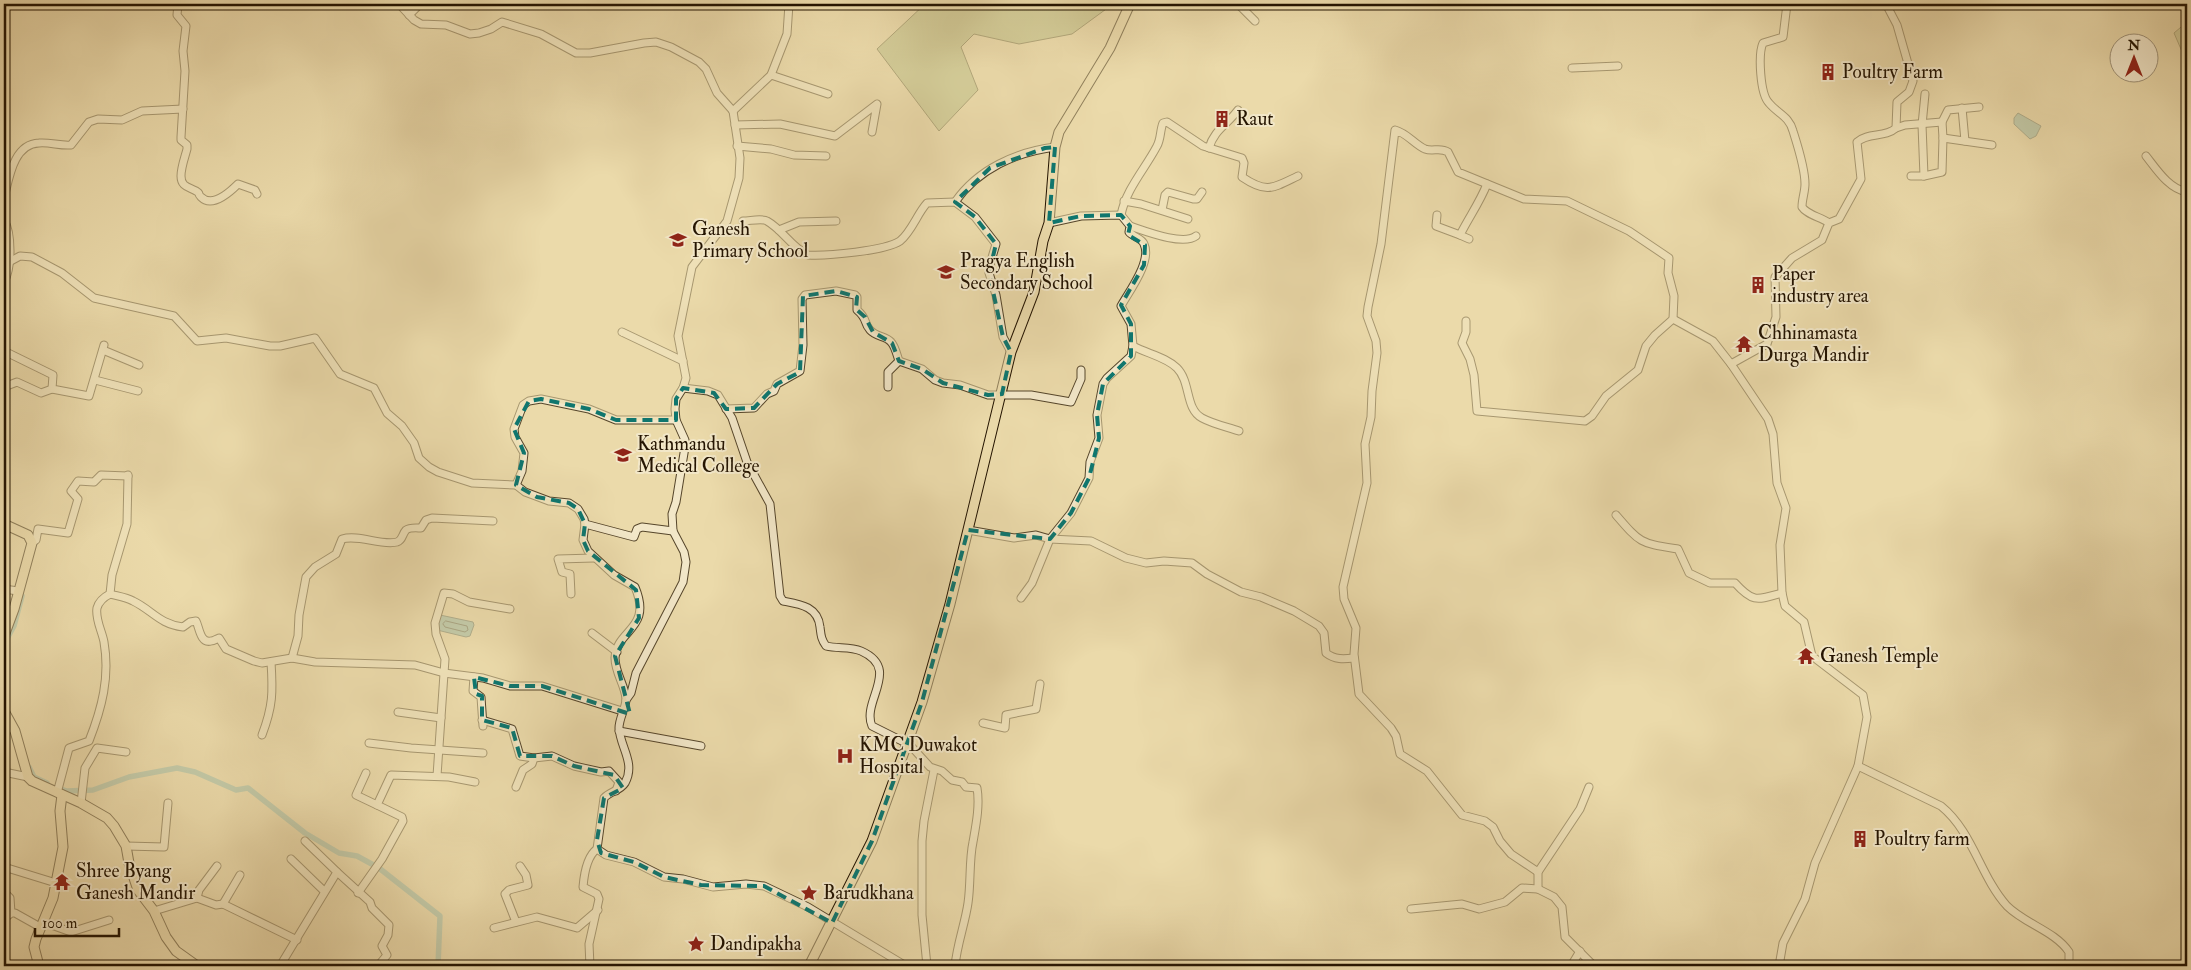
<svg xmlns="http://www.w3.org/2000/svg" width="2191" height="970" viewBox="0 0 2191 970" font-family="'IM FELL Double Pica',serif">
<rect width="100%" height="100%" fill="#ebdaaa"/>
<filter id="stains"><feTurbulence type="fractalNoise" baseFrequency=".004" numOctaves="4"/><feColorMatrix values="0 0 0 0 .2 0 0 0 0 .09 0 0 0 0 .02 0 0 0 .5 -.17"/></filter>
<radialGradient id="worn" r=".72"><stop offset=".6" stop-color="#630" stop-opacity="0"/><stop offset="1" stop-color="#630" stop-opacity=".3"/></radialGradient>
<g fill="#babf87" stroke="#6f6a44">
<path d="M 925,4 L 1113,4 L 1072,34 L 1019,44 L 974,34 L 961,47 L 978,90 L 939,131 L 877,49 Z"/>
<path d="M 2187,22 L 2187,63 L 2174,33 Z"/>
</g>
<g fill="#98baac" stroke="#6a7868">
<path d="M 2018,113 L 2041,126 L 2036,136 L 2030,139 L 2014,124 L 2014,118 Z"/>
<path d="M 440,615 L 473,622 L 474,625 L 470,636 L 466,637 L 437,630 Z"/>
</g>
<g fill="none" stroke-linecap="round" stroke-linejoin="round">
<path stroke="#5e6756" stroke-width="1" d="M 446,621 L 467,626 L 468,630 L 465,632 L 445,627 L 443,624 Z"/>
<g stroke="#98baac" stroke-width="5.5">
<path d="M 4,644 L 14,626 L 22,596"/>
<path d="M 29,767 L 34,777 L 47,783"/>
<path d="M 58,788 L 67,791 L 93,790 L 129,777 L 177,768 L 195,772 L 236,790 L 248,788 L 305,833 L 339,853 L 357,856 L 379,868 L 440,916 L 438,966"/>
</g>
<g stroke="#56462b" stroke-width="9">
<g id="minor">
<path d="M 178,4 L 177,15 L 186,26 L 183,51 L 185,71 L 181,137 L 181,140 L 187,145 L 187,149 C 185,157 181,167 181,176 C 181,187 189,187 196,191 C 201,194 197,193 201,197 C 212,208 230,192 238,184 L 255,190 L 257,194"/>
<path d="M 399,4 L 414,20 L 421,24 L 446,25 L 470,34 L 479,33 L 491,29 L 502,22 L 541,34 L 576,53 L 590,53 L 644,43 L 656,42 L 671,47 L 699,62 L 706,69 L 717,93 L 733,111"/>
<path d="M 1238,4 L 1255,21"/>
<path d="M 1787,4 L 1783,37 L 1763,43 C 1758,54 1760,94 1769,103 C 1778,114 1789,116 1793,131 C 1798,147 1805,168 1805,184 C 1805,192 1802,199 1802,207 C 1807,215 1821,217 1829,223"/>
<path d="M 409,15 L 420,4"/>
<path d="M 1572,68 L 1618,66"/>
<path d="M 771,75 L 828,94"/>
<path d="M 1962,108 L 1965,141"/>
<path d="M 733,111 L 771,75 L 787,34 L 789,4"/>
<path d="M 735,125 L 780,124 L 835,136 L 877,104 L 872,132"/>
<path d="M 1896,128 L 1905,125 L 1942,122"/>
<path d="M 1943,138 L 1992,145"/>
<path d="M 737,146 L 771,149 L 794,155 L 826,156"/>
<path d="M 1209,148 C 1214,130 1227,125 1238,110"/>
<path d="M 2146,156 C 2157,170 2169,189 2187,192"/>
<path d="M 1911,176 L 1924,176 L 1942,172 L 1943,138 L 1942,122 L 1948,110 L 1979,107"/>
<path d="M 1924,176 L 1922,125 L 1925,94"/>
<path d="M 4,198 C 9,179 13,144 39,143 C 50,142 60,146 71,145 L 89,122 L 98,119 L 122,120 L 142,111 L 183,109"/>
<path d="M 1124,201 L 1141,204 L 1188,219"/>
<path d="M 955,202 C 978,169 1016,152 1055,147"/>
<path d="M 1162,210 L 1165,195 L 1168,192 L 1193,199 L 1197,199 L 1202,192"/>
<path d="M 1121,215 C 1126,189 1145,169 1157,146 C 1161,139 1160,130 1163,123 L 1167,122 L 1203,146 L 1242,158 L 1244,163 L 1242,177 C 1267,194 1273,188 1298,176"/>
<path d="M 1437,215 L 1436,226 L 1460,235"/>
<path d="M 4,220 C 12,233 12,268 4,282"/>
<path d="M 743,221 C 750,221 762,218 767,221 C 783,230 792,248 808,255 C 827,256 885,251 900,241 C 912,231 917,214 927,203 L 955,202 L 975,217 L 996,244 L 990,264 L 989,273 L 996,295 L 1003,337 L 1011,352"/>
<path d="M 1130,226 C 1145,231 1183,246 1196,236"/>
<path d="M 779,230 L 799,222 L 836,221"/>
<path d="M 1469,239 L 1460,235 C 1469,217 1480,202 1487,184"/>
<path d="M 4,262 L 9,262 L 20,256 L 32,257 L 62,273 L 94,298 L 174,316 L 197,341 L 226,338 L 270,346 L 280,346 L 315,338 L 340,374 L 374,388 L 387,413 L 402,426 L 414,443 L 419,458 L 429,467 L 438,472 L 472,483 L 516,485 L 525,492 L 549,501 L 569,503 L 578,509 L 584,519 L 585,524 L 583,540 L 588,551 L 614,575 L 635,587 C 653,630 616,629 615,658 C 615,673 625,685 626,699 C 626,708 619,718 619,728 C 620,747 636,763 625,783 C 620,791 610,791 604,798 L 597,849 L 606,855 L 634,862 L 664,877 L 683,879 L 713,887 L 746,884 L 764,886 L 808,907 L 906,966"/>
<path d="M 1673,319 L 1713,341 L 1731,364 L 1768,419 L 1773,434 L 1777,483 L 1786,508 L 1780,545 L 1782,593 L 1785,606 L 1804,622 L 1812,656 L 1863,695 L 1867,717 L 1858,766 L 1815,863 L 1805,899 L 1783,943 L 1779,966"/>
<path d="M 1466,321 L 1466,332 L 1462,343 L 1470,359 L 1474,375 L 1477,411 L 1585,421 L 1592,416 L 1606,396 L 1638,370 L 1646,346 L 1655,335 L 1673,319 L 1674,296 L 1668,273 L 1669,258 L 1629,231 L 1567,201 L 1524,199 L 1458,172 L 1448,152 C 1440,147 1433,152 1425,149 C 1414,144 1407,133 1395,130 L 1381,244 L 1368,307 L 1367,316 L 1376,341 L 1377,353 L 1372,391 L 1371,417 L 1365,444 L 1367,483 L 1343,587 L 1344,599 L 1356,628 L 1354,654 L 1359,694 L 1391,728 L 1396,736 L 1400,754 L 1427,771 L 1462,815 L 1485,821 L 1493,827 L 1500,841 L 1511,854 L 1538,872"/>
<path d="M 622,332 L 683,361"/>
<path d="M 1133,346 C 1148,354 1166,357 1177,368 C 1191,382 1185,409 1202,418 C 1213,424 1227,427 1239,431"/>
<path d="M 103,350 L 139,365"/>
<path d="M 4,351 L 53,375 L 52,389 L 89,396 L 104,345"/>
<path d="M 1731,364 L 1767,344 L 1776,317 L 1775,277 L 1792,258 L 1822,240 L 1829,223 L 1839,219 L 1861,179 L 1857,142 C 1868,132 1885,138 1896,128 L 1897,102 L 1909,92 L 1913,81 L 1897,25 L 1886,4"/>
<path d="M 95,380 L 138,391"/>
<path d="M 4,387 L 17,382 L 41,393 L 52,389"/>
<path d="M 888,387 L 888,372 L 899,361"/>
<path d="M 683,388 L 708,391 L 718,395 L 732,418 L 747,462 L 770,504 L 780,596 L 783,601 C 799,604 818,606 820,627 C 821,635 821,639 826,646 C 838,649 850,646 861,651 C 902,669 861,701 872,726 L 910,745 L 930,767 L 942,771 L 952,780 L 962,782 L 966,787 L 977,788 C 980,805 976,825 973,842 C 969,860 971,883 968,903 C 965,924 957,944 955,966"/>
<path d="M 726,409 L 754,408 L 767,394 L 774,391 L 777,384 L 800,371 L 803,345 L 802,299 L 805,295 L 836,291 L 855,295 L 857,297 L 857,310 C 868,319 863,322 870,330 C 876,337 886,336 891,342 C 895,346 897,355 899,361 L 922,369 L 935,380 L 943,383 L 960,385 L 988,395 L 1031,395 L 1071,402 L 1081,379 L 1081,370"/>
<path d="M 516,485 L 522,471 L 524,453 L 515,437 L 514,429 L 523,405 L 529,401 L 541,399 L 589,409 L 616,420 L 676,420"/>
<path d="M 1616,515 C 1641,544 1640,543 1678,549 L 1689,573 L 1710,583 L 1735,583 C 1753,603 1757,600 1782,593"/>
<path d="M 585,524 L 634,537 L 637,529 L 642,527 L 673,531"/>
<path d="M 968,530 L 1014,538 L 1036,535 L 1050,539 L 1091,541 L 1126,558 L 1146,563 L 1164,561 L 1192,563 L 1207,574 L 1241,592 L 1261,597 L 1294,611 L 1319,626 L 1324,633 L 1326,653 C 1335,660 1344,659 1354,658"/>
<path d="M 32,543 L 36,540 L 38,529 L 68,533 L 78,499 L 71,491 L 78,481 L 94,482 L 101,475 L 128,476"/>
<path d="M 4,589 L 18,591"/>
<path d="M 110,594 C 117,596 126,597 133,601 C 152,610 159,624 183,627 L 190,622 L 196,621 C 199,626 200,644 211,641 C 214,641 216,639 219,638 L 226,649 L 254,661 L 262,663 L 292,658 L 315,662 L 415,665 L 444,673 L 483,678 L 510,686 L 542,686 L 622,711"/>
<path d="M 110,594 L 112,575 L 127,524 L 128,475"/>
<path d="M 571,594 L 570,574 L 562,572 L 558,559 L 594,558"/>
<path d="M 1021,598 L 1032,583 L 1050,539 L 1071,513 L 1089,478 L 1090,462 L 1099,438 L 1097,415 L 1103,384 L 1107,378 L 1131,356 L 1133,346 L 1131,324 L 1121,306 C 1130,290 1152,261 1144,244 C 1142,238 1133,237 1129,232 L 1130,226 L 1121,215 L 1081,216 L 1049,223"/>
<path d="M 592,633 L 617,652"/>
<path d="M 292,658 L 298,636 L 299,615 L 306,577 L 315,567 L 336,554 L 342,539 C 359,534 381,546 397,542 C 403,540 402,534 406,530 C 410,527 417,528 421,528 L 426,520 L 432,518 L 493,521"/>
<path d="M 474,677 L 473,691 L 481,697 L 483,726"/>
<path d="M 626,700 L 631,693 L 636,673 L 683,582 L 686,562 L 684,552 L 673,531 L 672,514 L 676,502 L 685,447 L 685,440 L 676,420 L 675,409 L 676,399 L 683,388 L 686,378 L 678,336 L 692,267 L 727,221 L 739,178 L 740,158 L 733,111"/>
<path d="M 398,712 L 441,718"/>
<path d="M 482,720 L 512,729 L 520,756 L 534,758 L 552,756 L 574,766 L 601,772 L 609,771 L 619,782 L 616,791"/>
<path d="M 983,723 L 1005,728 L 1006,715 L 1036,709 L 1040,684"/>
<path d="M 619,731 L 701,746"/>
<path d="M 262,735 C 273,706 273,692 271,662"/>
<path d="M 369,743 L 411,748 L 483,753"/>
<path d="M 1858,766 L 1941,806 C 1973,832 1980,876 2007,906 C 2025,924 2055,931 2069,952 L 2069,963 L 2074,966"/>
<path d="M 4,772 L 28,777"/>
<path d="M 366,773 L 356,795 L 377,805"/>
<path d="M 437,776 L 445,659 L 436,634 L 435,623 L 444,593 L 453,594 L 469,602 L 510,609"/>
<path d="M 516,787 L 523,770 L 532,764 L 534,758"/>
<path d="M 57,793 L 69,748 L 89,741 C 102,708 110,677 104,642 C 102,631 95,619 97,608 C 99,601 104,597 110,594"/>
<path d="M 81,803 L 85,768 L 97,748 L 126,752"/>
<path d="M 126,846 L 164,847 L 168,803"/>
<path d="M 291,859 L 324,891"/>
<path d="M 4,867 L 56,883"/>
<path d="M 337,872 L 370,902 L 372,908 L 389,925 L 388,935 L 382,946 L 387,955 L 378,966"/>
<path d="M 1538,889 L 1538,872 L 1580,809 L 1589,787"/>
<path d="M 4,892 L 10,898 L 11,913"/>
<path d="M 358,893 L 382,859 L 403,821 L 402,817 L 377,805 L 391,775 L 449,777 L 475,782"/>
<path d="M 197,898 L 199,890 L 217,866"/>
<path d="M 223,904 L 240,875"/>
<path d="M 1411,909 L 1462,904 L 1479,909 L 1505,902 L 1522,888 L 1538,889 L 1554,897 L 1562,907 L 1565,937 L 1594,966"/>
<path d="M 154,911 L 197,898 L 216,905 L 223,904 L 297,940"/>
<path d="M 4,919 L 11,913 L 15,913 L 40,927"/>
<path d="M 43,922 L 71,932 L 109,920"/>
<path d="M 516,922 L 505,894 L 509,890 L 528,885 L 526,875 L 520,866"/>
<path d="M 494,928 L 537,917 L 577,928 L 598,910"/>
<path d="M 280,966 L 337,872 L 305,841"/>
<path d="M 590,966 L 589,944 L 599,899 L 597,894 L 583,887 C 584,875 587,856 597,849"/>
<path d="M 927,966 L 922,915 L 922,841 L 924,821 L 934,770"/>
<path d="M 1571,966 L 1580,951"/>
</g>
</g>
<g stroke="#241401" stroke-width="11">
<g id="major">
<path d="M 4,524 L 28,535 L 32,543 L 14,609 L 4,636"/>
<path d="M 4,711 L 15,731 L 28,777 L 32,781 L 81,803 L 107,818 L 114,826 L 126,846 L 129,863 L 138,890 L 154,911 L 166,937 L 176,951 L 197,966"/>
<path d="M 39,966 L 34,947 L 36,939 L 53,898 L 63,847 L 60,811 L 62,795"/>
<path d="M 809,966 L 872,841 L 922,702 L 950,604 L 1011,352 L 1034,292 L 1043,241 L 1049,223 L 1055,147 L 1059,132 L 1110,48 L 1130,4"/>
</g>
</g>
<use href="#minor" stroke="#f2e7c8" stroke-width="7"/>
<use href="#major" stroke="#ebdaaa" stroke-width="9"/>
</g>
<path d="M0 0H2191V970H0ZM 1055,147 L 1049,223 L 1081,216 L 1121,215 L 1130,226 L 1128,235 L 1145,245 L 1144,265 L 1121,305 L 1131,324 L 1131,356 L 1103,384 L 1097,415 L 1099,438 L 1089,478 L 1071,513 L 1050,539 L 968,530 L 922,702 L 872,841 L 832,923 L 764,886 L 701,885 L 664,877 L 634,862 L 601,853 L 597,840 L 604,798 L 623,788 L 614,775 L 574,766 L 552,756 L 520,756 L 512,728 L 482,720 L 482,696 L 476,694 L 474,677 L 510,686 L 542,686 L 630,714 L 615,656 L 639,618 L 636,590 L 588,551 L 583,540 L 585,524 L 578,509 L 569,503 L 537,497 L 516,485 L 524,453 L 514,429 L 529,401 L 541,399 L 589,409 L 616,420 L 676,420 L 676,399 L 683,388 L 714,393 L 726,409 L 754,408 L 777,384 L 800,372 L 803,296 L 836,291 L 857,297 L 856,309 L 865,317 L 873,332 L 892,343 L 899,361 L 922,369 L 943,383 L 988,395 L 1002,394 L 1011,352 L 1003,337 L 989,273 L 996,244 L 975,217 L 955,202 L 990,168 L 1045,148 Z" fill="#ebdaaa" fill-opacity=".55" fill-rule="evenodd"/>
<path fill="none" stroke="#0f766e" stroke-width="4" stroke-dasharray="10 6" stroke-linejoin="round" d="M 1055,147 L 1049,223 L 1081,216 L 1121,215 L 1130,226 L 1128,235 L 1145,245 L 1144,265 L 1121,305 L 1131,324 L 1131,356 L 1103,384 L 1097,415 L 1099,438 L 1089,478 L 1071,513 L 1050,539 L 968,530 L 922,702 L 872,841 L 832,923 L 764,886 L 701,885 L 664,877 L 634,862 L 601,853 L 597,840 L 604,798 L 623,788 L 614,775 L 574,766 L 552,756 L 520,756 L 512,728 L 482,720 L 482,696 L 476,694 L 474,677 L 510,686 L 542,686 L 630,714 L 615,656 L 639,618 L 636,590 L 588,551 L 583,540 L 585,524 L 578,509 L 569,503 L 537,497 L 516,485 L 524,453 L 514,429 L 529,401 L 541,399 L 589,409 L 616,420 L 676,420 L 676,399 L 683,388 L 714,393 L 726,409 L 754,408 L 777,384 L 800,372 L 803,296 L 836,291 L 857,297 L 856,309 L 865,317 L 873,332 L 892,343 L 899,361 L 922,369 L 943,383 L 988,395 L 1002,394 L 1011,352 L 1003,337 L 989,273 L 996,244 L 975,217 L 955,202 L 990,168 L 1045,148 Z"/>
<defs>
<g id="building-bare" transform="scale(1.35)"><path d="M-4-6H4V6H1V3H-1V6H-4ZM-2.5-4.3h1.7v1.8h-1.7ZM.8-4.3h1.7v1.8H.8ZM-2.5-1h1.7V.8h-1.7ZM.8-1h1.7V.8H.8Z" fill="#8f2418" stroke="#f2e7c8" stroke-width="2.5" paint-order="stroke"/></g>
<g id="school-bare" transform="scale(1.35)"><path d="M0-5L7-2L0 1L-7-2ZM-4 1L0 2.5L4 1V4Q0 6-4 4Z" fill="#8f2418" stroke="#f2e7c8" stroke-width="2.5" paint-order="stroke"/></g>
<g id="temple-bare" transform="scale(1.35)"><path d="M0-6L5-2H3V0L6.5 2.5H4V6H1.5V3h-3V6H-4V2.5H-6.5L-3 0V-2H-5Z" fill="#8f2418" stroke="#f2e7c8" stroke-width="2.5" paint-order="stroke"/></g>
<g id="university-bare" transform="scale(1.35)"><path d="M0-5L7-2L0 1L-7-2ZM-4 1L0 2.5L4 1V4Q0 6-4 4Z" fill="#8f2418" stroke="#f2e7c8" stroke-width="2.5" paint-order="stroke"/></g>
<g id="hospital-bare" transform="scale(1.35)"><path d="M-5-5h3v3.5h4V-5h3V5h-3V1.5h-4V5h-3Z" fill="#8f2418" stroke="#f2e7c8" stroke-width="2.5" paint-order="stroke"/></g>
<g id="sight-bare" transform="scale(1.35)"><path d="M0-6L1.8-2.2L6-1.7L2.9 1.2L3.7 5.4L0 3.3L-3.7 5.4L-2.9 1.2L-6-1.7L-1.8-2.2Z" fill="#8f2418" stroke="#f2e7c8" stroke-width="2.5" paint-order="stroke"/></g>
</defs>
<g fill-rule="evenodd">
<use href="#building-bare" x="1828" y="72"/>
<use href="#building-bare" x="1222" y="119"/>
<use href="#school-bare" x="678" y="240"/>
<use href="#school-bare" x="946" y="272"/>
<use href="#building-bare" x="1758" y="285"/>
<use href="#temple-bare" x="1744" y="344"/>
<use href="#university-bare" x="623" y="455"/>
<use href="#temple-bare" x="1806" y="656"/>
<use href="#hospital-bare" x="845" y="756"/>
<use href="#building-bare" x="1860" y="839"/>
<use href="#temple-bare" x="62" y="882"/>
<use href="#sight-bare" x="809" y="893"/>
<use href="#sight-bare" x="696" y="944"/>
</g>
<g text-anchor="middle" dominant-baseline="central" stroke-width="4" stroke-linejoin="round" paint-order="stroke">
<g font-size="19" fill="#241401" stroke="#f2e7c8" text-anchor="start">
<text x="1842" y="72">Poultry Farm</text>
<text x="1236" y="119">Raut</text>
<text x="692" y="229">Ganesh<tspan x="692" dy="22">Primary School</tspan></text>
<text x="960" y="261">Pragya English<tspan x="960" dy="22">Secondary School</tspan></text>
<text x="1772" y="274">Paper<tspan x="1772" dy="22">industry area</tspan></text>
<text x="1758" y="333">Chhinamasta<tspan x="1758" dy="22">Durga Mandir</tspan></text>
<text x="637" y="444">Kathmandu<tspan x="637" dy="22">Medical College</tspan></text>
<text x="1820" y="656">Ganesh Temple</text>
<text x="859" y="745">KMC Duwakot<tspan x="859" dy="22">Hospital</tspan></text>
<text x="1874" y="839">Poultry farm</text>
<text x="76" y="871">Shree Byang<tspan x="76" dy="22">Ganesh Mandir</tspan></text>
<text x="823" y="893">Barudkhana</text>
<text x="710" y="944">Dandipakha</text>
</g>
</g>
<rect width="2191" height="970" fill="none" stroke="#ebdaaa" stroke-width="20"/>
<rect x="5" y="5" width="2181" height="960" fill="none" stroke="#241401" stroke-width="2.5"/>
<rect x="10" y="10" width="2171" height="950" fill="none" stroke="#241401"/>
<g transform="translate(2134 58)"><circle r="24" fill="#f2e7c8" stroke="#a09378"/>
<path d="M0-4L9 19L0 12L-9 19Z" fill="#8f2418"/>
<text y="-8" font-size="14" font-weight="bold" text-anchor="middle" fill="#241401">N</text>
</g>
<path d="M35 928v8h84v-8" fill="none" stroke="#241401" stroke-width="2.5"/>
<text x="42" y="928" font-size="15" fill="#241401" stroke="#f2e7c8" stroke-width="4" paint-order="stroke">100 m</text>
<rect width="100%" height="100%" filter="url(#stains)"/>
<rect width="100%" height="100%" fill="url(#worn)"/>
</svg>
